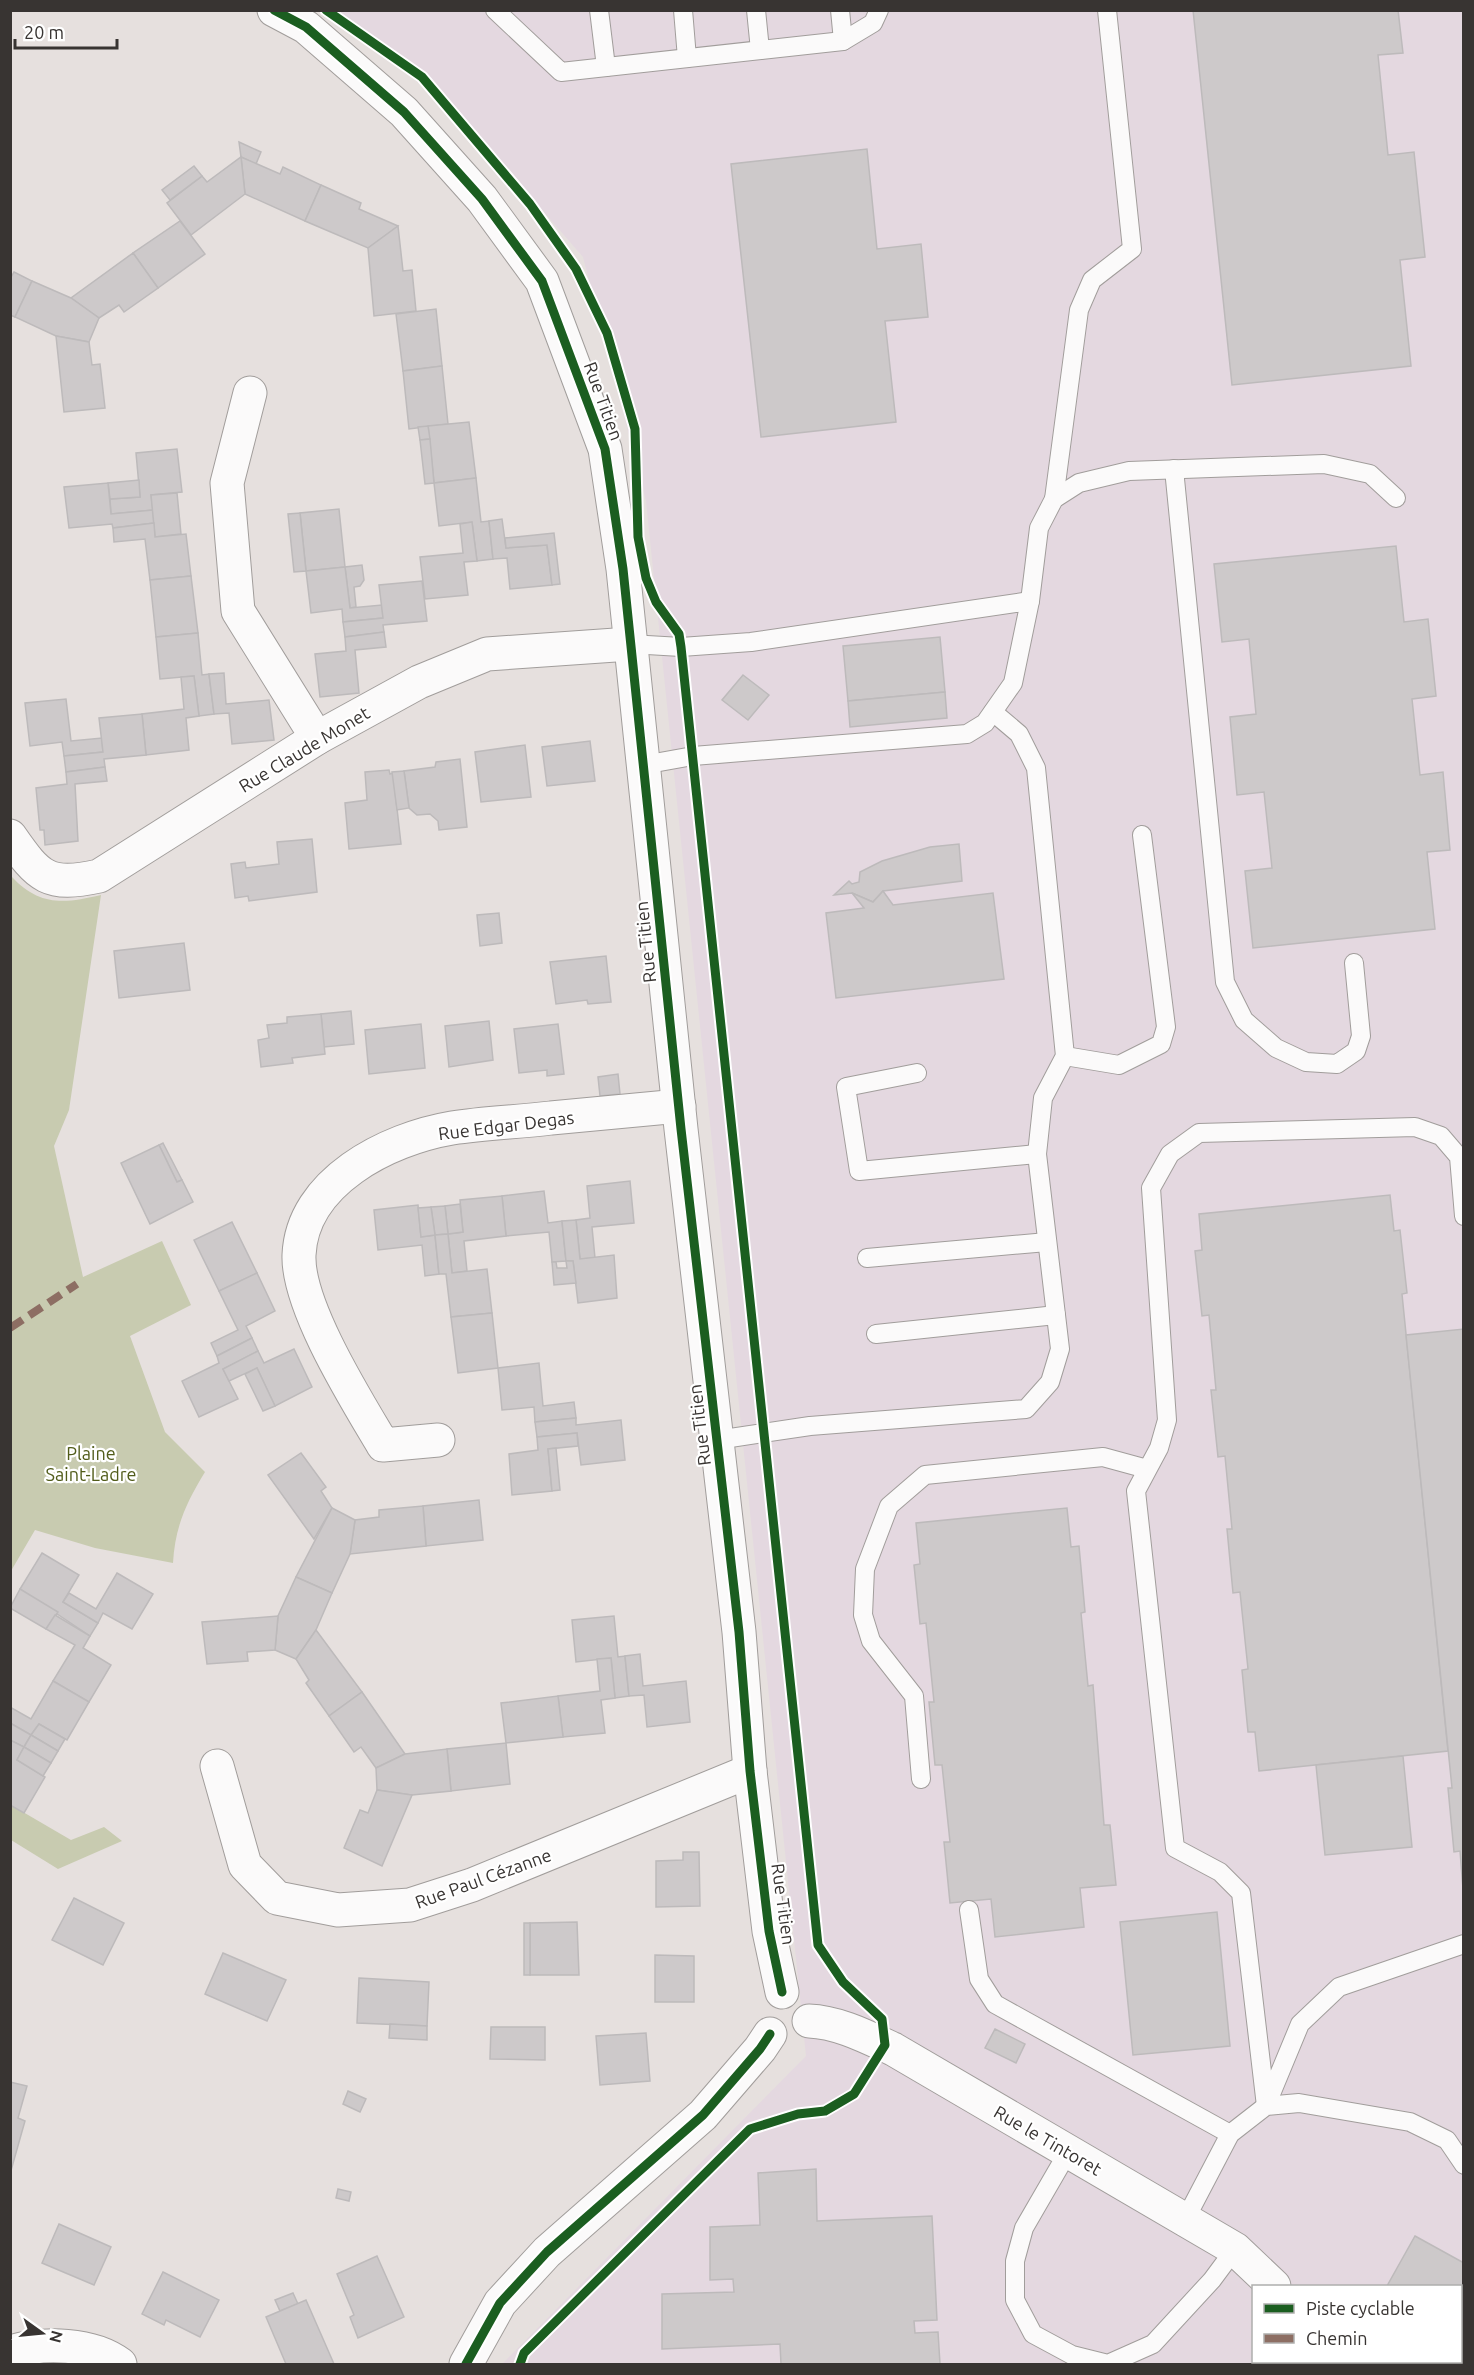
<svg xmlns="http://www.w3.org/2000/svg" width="1474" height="2375" viewBox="0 0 1474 2375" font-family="Ubuntu,sans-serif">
<rect width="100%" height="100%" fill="#e6e0de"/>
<path fill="#e4d8e0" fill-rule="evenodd" d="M 337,11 L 1463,11 L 1463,2364 L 502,2364 L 806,2056 L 646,501 L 583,257 L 422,72 ZM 1254,2286 L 1460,2286 L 1460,2362 L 1254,2362 Z"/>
<g fill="#c8cbb0">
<path d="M 11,876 C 39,906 63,904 101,895 L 69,1110 L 54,1146 L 83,1277 L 162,1241 L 191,1305 L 130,1336 L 165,1432 L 205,1472 C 186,1503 175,1527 173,1563 L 95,1548 L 35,1530 L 11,1571 Z"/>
<path d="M 11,1805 L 71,1840 L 104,1827 L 122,1841 L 58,1869 L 11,1840 Z"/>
</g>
<g fill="#cdc9ca" stroke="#bdbabb" stroke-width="1.5">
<path d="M 1193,10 L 1398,10 L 1403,53 L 1378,55 L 1388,155 L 1414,152 L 1425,257 L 1400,260 L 1411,366 L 1232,385 Z"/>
<path d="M 239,142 L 261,152 L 256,164 L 241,157 Z"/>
<path d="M 867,149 L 877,249 L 921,244 L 928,317 L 885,321 L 896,422 L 761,437 L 731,164 Z"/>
<path d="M 241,157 L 280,174 L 283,167 L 321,185 L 305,221 L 245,194 Z"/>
<path d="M 241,157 L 245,194 L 191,235 L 167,203 L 202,176 L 207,182 Z"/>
<path d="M 194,166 L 202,176 L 170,200 L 162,190 Z"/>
<path d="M 321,185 L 361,203 L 359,209 L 398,226 L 368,248 L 305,221 Z"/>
<path d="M 180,221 L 205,254 L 158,288 L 133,253 Z"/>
<path d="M 398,226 L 403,271 L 412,270 L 416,311 L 374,316 L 368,248 Z"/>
<path d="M 133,253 L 158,288 L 124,312 L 119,305 L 99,318 L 71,298 Z"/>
<path d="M 14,272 L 32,281 L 15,317 L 10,315 L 10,279 Z"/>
<path d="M 32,281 L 71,298 L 99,318 L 89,342 L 56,336 L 15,317 Z"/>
<path d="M 436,309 L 442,366 L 403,371 L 396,314 Z"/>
<path d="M 56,336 L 89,342 L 92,365 L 100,364 L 105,408 L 64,412 Z"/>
<path d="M 442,366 L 448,424 L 409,429 L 403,371 Z"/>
<path d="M 469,422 L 476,478 L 434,483 L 428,426 Z"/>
<path d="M 428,426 L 430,439 L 420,440 L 418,427 Z"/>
<path d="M 430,439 L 434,483 L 425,484 L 420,440 Z"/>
<path d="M 177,449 L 182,492 L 151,495 L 153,510 L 111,514 L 110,499 L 140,497 L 136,453 Z"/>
<path d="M 476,478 L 481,522 L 489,521 L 493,559 L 477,561 L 472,522 L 439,526 L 434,483 Z"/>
<path d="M 139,480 L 140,497 L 110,499 L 108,483 Z"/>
<path d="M 108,483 L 111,514 L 153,510 L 154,523 L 113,528 L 112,524 L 69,528 L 64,487 Z"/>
<path d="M 177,493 L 181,534 L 155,537 L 151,495 Z"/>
<path d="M 339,509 L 345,567 L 306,571 L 300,513 Z"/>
<path d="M 300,513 L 306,571 L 294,572 L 288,514 Z"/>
<path d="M 502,519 L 506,548 L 547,545 L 552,585 L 510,589 L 507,558 L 493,559 L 489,521 Z"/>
<path d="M 472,522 L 477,561 L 464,562 L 468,595 L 425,599 L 420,557 L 463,553 L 460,524 Z"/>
<path d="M 154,523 L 155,537 L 186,534 L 191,576 L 150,580 L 145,539 L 114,542 L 113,528 Z"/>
<path d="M 554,533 L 560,584 L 552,585 L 547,545 L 506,548 L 505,538 Z"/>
<path d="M 1396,546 L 1404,622 L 1428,619 L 1436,696 L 1412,699 L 1420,775 L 1443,772 L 1450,850 L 1427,852 L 1435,929 L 1253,948 L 1245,871 L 1272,868 L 1264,792 L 1237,795 L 1230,717 L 1256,714 L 1249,639 L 1222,642 L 1214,564 Z"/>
<path d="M 362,565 L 364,580 L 360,586 L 354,587 L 356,607 L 350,608 L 345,567 Z"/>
<path d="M 345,567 L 350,608 L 382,605 L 383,618 L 343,622 L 342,609 L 311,613 L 306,571 Z"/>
<path d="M 191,576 L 198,633 L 156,637 L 150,580 Z"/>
<path d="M 422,581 L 427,621 L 383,625 L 384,632 L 345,637 L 343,622 L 383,618 L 379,585 Z"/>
<path d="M 384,632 L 386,647 L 355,650 L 359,693 L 320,697 L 315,654 L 346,651 L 345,637 Z"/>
<path d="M 198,633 L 202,675 L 209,674 L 214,714 L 199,716 L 194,676 L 160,679 L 156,637 Z"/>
<path d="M 940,637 L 945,692 L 848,701 L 843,646 Z"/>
<path d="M 224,673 L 226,704 L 269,700 L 274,740 L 232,744 L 229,713 L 214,714 L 209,674 Z"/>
<path d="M 743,675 L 769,695 L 748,720 L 722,700 Z"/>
<path d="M 194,676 L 199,716 L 186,718 L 189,750 L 146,755 L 142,714 L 184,709 L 181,677 Z"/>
<path d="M 945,692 L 947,718 L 850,727 L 848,701 Z"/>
<path d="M 66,699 L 71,741 L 102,738 L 103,752 L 64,756 L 62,742 L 30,746 L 25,703 Z"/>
<path d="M 142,714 L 146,755 L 104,759 L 105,767 L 66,772 L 64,756 L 103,752 L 99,718 Z"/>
<path d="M 590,741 L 595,781 L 547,786 L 542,747 Z"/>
<path d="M 525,745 L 531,797 L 481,802 L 475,752 Z"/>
<path d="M 460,759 L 467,827 L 439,830 L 438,821 L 430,814 L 417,815 L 409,808 L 404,771 L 435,767 L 436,762 Z"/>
<path d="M 105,767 L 107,781 L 75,784 L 78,841 L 45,845 L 44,830 L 40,830 L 36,788 L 67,784 L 66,772 Z"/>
<path d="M 389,770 L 390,774 L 393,773 L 401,844 L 349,849 L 345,803 L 367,800 L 365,772 Z"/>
<path d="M 404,771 L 409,808 L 397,810 L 392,772 Z"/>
<path d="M 312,839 L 317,892 L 249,901 L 248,896 L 235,898 L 231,864 L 245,862 L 246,868 L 279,864 L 277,842 Z"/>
<path d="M 959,844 L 962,881 L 883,891 L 873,902 L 852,893 L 834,895 L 849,881 L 852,884 L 859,882 L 860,872 L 882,861 L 930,847 Z"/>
<path d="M 883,891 L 893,905 L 993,893 L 1004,979 L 836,998 L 826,913 L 864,908 L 852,893 L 873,902 Z"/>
<path d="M 499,913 L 502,943 L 480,946 L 477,915 Z"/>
<path d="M 184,943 L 190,990 L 119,998 L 114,951 Z"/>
<path d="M 606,956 L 611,1002 L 588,1004 L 587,1000 L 556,1004 L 550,962 Z"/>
<path d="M 351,1011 L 354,1044 L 324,1047 L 321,1014 Z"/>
<path d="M 321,1014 L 325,1054 L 292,1058 L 293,1063 L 261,1067 L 258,1040 L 269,1038 L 267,1025 L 287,1023 L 287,1017 Z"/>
<path d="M 489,1021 L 493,1060 L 449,1067 L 445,1026 Z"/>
<path d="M 421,1024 L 425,1068 L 369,1074 L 365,1030 Z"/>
<path d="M 558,1024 L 564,1074 L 547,1076 L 547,1070 L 519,1073 L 514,1029 Z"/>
<path d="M 618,1074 L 620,1094 L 600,1096 L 598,1077 Z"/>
<path d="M 163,1143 L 182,1180 L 177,1182 L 159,1145 Z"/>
<path d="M 159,1145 L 177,1182 L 182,1180 L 193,1202 L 150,1224 L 121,1163 Z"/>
<path d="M 630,1181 L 634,1223 L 592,1227 L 595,1258 L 580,1259 L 576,1220 L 590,1218 L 587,1186 Z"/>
<path d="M 544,1191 L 548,1223 L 562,1221 L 566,1261 L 552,1262 L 549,1232 L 506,1236 L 502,1196 Z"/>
<path d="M 1390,1195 L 1394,1231 L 1400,1230 L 1407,1293 L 1402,1294 L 1448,1751 L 1259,1771 L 1255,1732 L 1248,1732 L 1242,1670 L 1248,1669 L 1240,1592 L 1233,1593 L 1227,1529 L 1232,1529 L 1225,1456 L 1218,1457 L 1211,1390 L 1216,1390 L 1209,1315 L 1202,1316 L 1195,1251 L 1202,1250 L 1199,1214 Z"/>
<path d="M 502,1196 L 506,1236 L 464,1241 L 467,1271 L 452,1273 L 448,1234 L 463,1232 L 460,1200 Z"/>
<path d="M 460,1204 L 463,1232 L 448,1234 L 445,1206 Z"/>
<path d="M 418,1205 L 421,1237 L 435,1235 L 439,1274 L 425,1276 L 422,1245 L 378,1250 L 374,1210 Z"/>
<path d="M 445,1206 L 448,1234 L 435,1235 L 431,1207 Z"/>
<path d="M 431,1207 L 435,1235 L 421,1237 L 418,1208 Z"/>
<path d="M 576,1220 L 580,1259 L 614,1255 L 617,1298 L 578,1303 L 573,1261 L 566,1261 L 562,1221 Z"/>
<path d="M 232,1222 L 257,1273 L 219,1291 L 194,1240 Z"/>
<path d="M 448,1234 L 452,1273 L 487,1269 L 492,1313 L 451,1317 L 446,1274 L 439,1274 L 435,1235 Z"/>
<path d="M 566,1261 L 573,1261 L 576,1283 L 554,1285 L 552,1262 L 556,1262 L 557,1268 L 567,1268 Z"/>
<path d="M 257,1273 L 275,1311 L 246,1326 L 252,1338 L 217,1356 L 211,1343 L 238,1330 L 219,1291 Z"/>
<path d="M 492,1313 L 498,1368 L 458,1373 L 451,1317 Z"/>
<path d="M 1464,1329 L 1464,1889 L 1463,1889 L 1460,1851 L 1454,1852 L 1448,1788 L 1452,1788 L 1406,1335 Z"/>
<path d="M 252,1338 L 258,1351 L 223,1369 L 238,1399 L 199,1417 L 182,1381 L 219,1363 L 217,1356 Z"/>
<path d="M 294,1349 L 312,1387 L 275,1406 L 257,1368 L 229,1381 L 223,1369 L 258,1351 L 264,1363 Z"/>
<path d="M 539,1363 L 543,1406 L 574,1402 L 576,1418 L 535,1422 L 534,1407 L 502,1410 L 498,1368 Z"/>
<path d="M 257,1368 L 275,1406 L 263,1411 L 245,1374 Z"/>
<path d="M 576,1418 L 576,1425 L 621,1420 L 625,1460 L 581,1465 L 577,1433 L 537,1437 L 535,1422 Z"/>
<path d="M 577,1433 L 578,1446 L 548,1449 L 552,1491 L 512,1495 L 509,1454 L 538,1450 L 537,1437 Z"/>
<path d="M 556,1448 L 560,1490 L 552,1491 L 548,1449 Z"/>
<path d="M 301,1453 L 326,1487 L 321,1491 L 332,1508 L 314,1539 L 268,1475 Z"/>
<path d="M 479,1500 L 483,1540 L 426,1546 L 423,1506 Z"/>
<path d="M 423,1506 L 426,1546 L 350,1554 L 355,1520 L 379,1517 L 379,1510 Z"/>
<path d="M 332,1508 L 355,1520 L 350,1554 L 332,1593 L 296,1577 Z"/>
<path d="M 1067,1508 L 1071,1547 L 1079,1546 L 1085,1612 L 1081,1613 L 1088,1686 L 1093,1685 L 1104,1825 L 1110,1825 L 1116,1885 L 1080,1888 L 1084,1927 L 995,1937 L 991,1899 L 950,1903 L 944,1842 L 950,1842 L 942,1765 L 935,1765 L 929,1702 L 934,1702 L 926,1623 L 920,1624 L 914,1565 L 920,1564 L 916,1523 Z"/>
<path d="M 42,1553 L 79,1575 L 63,1602 L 98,1623 L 90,1636 L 20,1589 Z"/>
<path d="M 117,1573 L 153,1594 L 132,1629 L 103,1613 L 98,1623 L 63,1602 L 69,1593 L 96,1609 Z"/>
<path d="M 296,1577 L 332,1593 L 316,1630 L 296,1659 L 275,1650 L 278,1616 Z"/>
<path d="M 20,1589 L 58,1612 L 46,1629 L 10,1608 Z"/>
<path d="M 55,1615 L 90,1636 L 83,1648 L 111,1665 L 89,1702 L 53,1681 L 75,1645 L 46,1629 Z"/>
<path d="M 278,1616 L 275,1650 L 247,1652 L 248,1661 L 207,1664 L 202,1622 Z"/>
<path d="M 614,1616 L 618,1657 L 625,1656 L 629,1696 L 615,1698 L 611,1658 L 576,1662 L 572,1620 Z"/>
<path d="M 316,1630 L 362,1692 L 329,1716 L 306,1683 L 309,1680 L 296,1659 Z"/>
<path d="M 640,1654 L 643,1686 L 686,1681 L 690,1722 L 647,1727 L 644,1695 L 629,1696 L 625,1656 Z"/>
<path d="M 611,1658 L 615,1698 L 601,1700 L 605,1733 L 563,1737 L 558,1696 L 600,1691 L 597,1659 Z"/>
<path d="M 53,1681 L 89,1702 L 67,1740 L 39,1724 L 31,1735 L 10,1723 L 10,1707 L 31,1719 Z"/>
<path d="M 362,1692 L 405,1754 L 376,1768 L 361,1747 L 354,1752 L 329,1716 Z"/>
<path d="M 558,1696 L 563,1737 L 506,1743 L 501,1703 Z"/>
<path d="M 10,1723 L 31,1735 L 24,1747 L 10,1740 Z"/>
<path d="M 39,1724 L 65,1739 L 58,1751 L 31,1735 Z"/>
<path d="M 31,1735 L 58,1751 L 51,1763 L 24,1747 Z"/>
<path d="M 10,1740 L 24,1747 L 17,1760 L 45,1777 L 24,1813 L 10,1805 Z"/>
<path d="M 506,1743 L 510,1784 L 451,1791 L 447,1749 Z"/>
<path d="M 24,1747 L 51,1763 L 43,1776 L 17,1760 Z"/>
<path d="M 447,1749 L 451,1791 L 412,1795 L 377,1790 L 376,1768 L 405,1754 Z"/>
<path d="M 1403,1756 L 1412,1847 L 1325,1855 L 1316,1765 Z"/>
<path d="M 377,1790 L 412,1795 L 382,1866 L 344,1848 L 360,1810 L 368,1813 Z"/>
<path d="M 683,1852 L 699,1852 L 700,1906 L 656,1907 L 656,1861 L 683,1860 Z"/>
<path d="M 74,1898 L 124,1923 L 103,1965 L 52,1940 Z"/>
<path d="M 1217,1912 L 1230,2046 L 1133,2055 L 1120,1922 Z"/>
<path d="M 577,1922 L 579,1975 L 530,1975 L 530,1923 Z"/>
<rect x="524" y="1923" width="6" height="52"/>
<path d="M 223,1953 L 286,1980 L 267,2021 L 205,1994 Z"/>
<path d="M 655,1955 L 694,1956 L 694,2002 L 655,2002 Z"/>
<path d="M 359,1978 L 429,1982 L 427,2026 L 357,2023 Z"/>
<path d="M 390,2024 L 427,2026 L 427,2040 L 389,2038 Z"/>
<path d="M 491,2027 L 545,2027 L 545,2060 L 490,2059 Z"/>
<path d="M 995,2029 L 1025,2044 L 1016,2063 L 985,2048 Z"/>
<path d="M 646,2033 L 650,2081 L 600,2085 L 596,2036 Z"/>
<path d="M 10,2082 L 27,2086 L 18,2118 L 25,2121 L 10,2174 Z"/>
<path d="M 348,2091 L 366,2099 L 360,2112 L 343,2104 Z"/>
<path d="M 816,2169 L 817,2221 L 932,2216 L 937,2320 L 914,2321 L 915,2333 L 938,2332 L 940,2364 L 781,2364 L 780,2344 L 662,2349 L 662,2294 L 734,2292 L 733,2279 L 710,2280 L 710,2227 L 760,2225 L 758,2173 Z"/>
<path d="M 338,2189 L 351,2192 L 349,2201 L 336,2198 Z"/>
<path d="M 59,2224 L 111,2247 L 94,2285 L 42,2263 Z"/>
<path d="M 1415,2236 L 1464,2263 L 1464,2364 L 1393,2364 L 1395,2362 L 1460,2362 L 1460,2286 L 1387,2286 Z"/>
<path d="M 377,2256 L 404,2317 L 358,2338 L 350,2317 L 354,2315 L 337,2274 Z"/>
<path d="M 163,2272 L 219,2300 L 200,2337 L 166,2320 L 164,2325 L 142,2314 Z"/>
<path d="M 293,2293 L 298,2304 L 280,2311 L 275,2300 Z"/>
<path d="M 306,2300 L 334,2364 L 286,2364 L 266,2317 Z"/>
</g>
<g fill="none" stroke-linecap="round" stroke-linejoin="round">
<g stroke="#a19d9b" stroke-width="20">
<g id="lane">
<path d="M 495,10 L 561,72 L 843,41 L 873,23 L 879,10"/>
<path d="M 599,10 L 606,67"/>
<path d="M 683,10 L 687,58"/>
<path d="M 756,10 L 760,50"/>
<path d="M 840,10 L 843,41"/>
<path d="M 1174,469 L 1225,982 L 1244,1020 L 1276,1048 L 1306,1062 L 1337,1064 L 1356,1051 L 1361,1036 L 1354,963"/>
<path d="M 1054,499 L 1079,310 L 1092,280 L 1132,249 L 1107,10"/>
<path d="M 630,644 L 681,647 L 751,642 L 1030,601"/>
<path d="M 643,765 L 693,756 L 967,734 L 985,723 L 1013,683 L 1030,601 L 1039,528 L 1054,499 L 1079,483 L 1129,471 L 1324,464 L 1370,474 L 1396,498"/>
<path d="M 1065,1056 L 1119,1065 L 1161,1044 L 1166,1027 L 1142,835"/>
<path d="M 917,1073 L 846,1087 L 859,1171 L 1037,1154"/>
<path d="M 1464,1216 L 1459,1157 L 1441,1136 L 1415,1127 L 1199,1133 L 1170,1154 L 1151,1188 L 1167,1420 L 1159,1448 L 1136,1491 L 1175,1848 L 1220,1872 L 1241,1893 L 1266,2106 L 1300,2024 L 1339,1987 L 1464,1944"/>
<path d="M 867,1258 L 1047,1242"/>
<path d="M 876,1334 L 1056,1315"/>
<path d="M 717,1440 L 810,1426 L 1026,1409 L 1050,1382 L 1060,1349 L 1037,1154 L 1043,1098 L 1065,1056 L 1036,768 L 1019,734 L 993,712"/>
<path d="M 921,1779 L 914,1696 L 871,1641 L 863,1615 L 865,1569 L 889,1506 L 925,1475 L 1103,1457 L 1147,1469"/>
<path d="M 969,1910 L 979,1979 L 995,2004 L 1230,2134"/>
<path d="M 1068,2152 L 1024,2228 L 1015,2261 L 1015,2300 L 1033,2334 L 1072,2355 L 1108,2364 L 1153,2344 L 1212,2280 L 1235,2249"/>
<path d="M 1185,2220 L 1230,2134 L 1266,2106 L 1299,2103 L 1410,2122 L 1447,2140 L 1464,2165"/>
</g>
</g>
<g stroke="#a19d9b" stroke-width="35">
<g id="street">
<path d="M 274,10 L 306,27 L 404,112 L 482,199 L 542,281 L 605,449 L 623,569 L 681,1129 L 739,1632 L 750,1771 L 769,1931 L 782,1992"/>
<path d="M 250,393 L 227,483 L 238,611 L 317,738"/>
<path d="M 10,836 C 39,878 48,887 99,876 L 317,738 L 419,682 L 487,654 L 630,644"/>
<path d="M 438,1440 L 383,1445 C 357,1401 297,1306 299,1255 C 302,1182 387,1139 452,1128 C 484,1123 518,1122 551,1118 C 594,1114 636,1110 679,1106"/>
<path d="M 217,1766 L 245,1865 L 277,1898 L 338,1910 L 410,1905 L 472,1885 L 750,1771"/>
<path d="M 809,2021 C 838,2022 867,2037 893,2049 L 1235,2249 L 1274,2286"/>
<path d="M 10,2352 C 44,2342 92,2343 120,2364"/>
<path d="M 1327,2362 L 1328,2364"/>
<path d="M 466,2364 L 500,2303 L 547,2252 L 703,2115 L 760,2049 L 770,2034"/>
</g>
</g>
<use href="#lane" stroke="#fbfafa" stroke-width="18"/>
<use href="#street" stroke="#fbfafa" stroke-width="33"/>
<path stroke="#8d6e63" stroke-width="8" stroke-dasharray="15 8" stroke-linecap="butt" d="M 10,1328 L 77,1284"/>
<g stroke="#fff" stroke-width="13">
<g id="cycleway">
<path d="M 274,10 L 306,27 L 404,112 L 482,199 L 542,281 L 605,449 L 623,569 L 681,1129 L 739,1632 L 750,1771 L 769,1931 L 782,1992"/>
<path d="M 326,10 L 422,77 L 530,204 L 576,269 L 607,333 L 635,429 L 638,537 L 646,578 L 656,602 L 679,634 L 681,647 L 818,1945 L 843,1982 L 882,2019 L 885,2045 L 854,2094 L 825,2111 L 798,2114 L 750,2129 L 524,2353 L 520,2364"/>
<path d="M 466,2364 L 500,2303 L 547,2252 L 703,2115 L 760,2049 L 770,2034"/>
</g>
</g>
<use href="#cycleway" stroke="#1b5e20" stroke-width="9"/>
</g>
<g text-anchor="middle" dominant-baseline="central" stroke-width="4.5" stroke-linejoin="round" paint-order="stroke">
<g font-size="18" fill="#383432" stroke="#fff">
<text transform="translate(604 401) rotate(70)">Rue Titien</text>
<text transform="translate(304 749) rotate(-31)">Rue Claude Monet</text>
<text transform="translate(645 942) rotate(-96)">Rue Titien</text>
<text transform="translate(506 1125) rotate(-7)">Rue Edgar Degas</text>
<text transform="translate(699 1425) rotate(-97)">Rue Titien</text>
<text transform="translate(483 1878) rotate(-20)">Rue Paul Cézanne</text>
<text transform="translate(784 1904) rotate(82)">Rue Titien</text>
<text transform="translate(1048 2140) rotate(30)">Rue le Tintoret</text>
</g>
<g font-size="18" fill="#515c1a" stroke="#fff">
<text x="91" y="1453">Plaine<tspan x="91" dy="21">Saint-Ladre</tspan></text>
</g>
</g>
<rect width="1474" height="2375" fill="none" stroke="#383432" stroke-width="24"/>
<rect x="1252" y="2285" width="210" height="78" fill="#ffffff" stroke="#afaead" stroke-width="1.5"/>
<rect x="1264" y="2304" width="30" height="9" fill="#1b5e20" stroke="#afaead" stroke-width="1.5"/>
<text x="1306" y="2315" font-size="18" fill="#383432">Piste cyclable</text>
<rect x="1264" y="2334" width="30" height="9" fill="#8d6e63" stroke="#afaead" stroke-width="1.5"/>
<text x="1306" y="2345" font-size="18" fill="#383432">Chemin</text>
<g transform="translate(42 2333) rotate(105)" stroke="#ffffff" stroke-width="4.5" paint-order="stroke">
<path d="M0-4.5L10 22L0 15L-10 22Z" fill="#383432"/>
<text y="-9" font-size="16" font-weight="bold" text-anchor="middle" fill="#383432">N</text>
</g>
<path d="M15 39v9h102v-9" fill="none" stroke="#383432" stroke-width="3"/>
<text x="24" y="39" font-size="18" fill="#383432" stroke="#ffffff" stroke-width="4.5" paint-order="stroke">20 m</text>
</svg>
